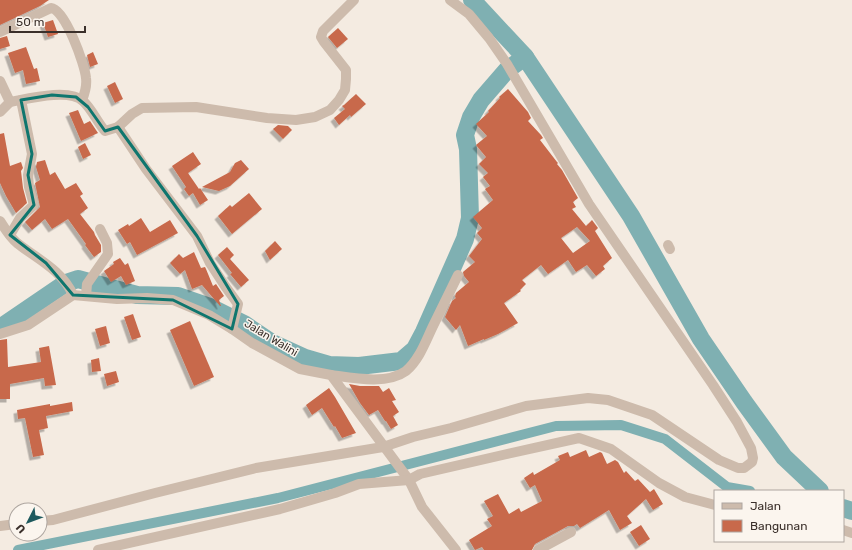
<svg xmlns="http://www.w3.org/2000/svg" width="852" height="550" viewBox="0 0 852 550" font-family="Rubik,sans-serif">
<defs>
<filter id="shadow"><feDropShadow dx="-3.5" dy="3.5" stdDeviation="0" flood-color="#0004"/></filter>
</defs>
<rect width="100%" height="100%" fill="#f4ebe1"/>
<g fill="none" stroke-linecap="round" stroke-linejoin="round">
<path stroke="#7fb0b2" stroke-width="10" d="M 18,550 L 278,498 L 556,426 L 621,425 L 665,439 L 727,487 L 750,491"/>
<g stroke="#7fb0b2" stroke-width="18">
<path d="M 472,0 L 525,57"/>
<path d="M 0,328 L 66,283 L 78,279 L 137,295 L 178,296 L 210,307 L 244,324 L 272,343 L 305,358 L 329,365 L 359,366 L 401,361 L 415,349 L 424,332 L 465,239 L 470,218 L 468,149 L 465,135 L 471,117 L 481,100 L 507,70 L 525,57 L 631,216 L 701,339 L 744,402 L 784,457 L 820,491"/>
<path d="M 843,508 L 852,511"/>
</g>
</g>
<g fill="#c8694b" fill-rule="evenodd" filter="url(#shadow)">
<path d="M 0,0 L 49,0 L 40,6 L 0,25 Z"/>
<path d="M 53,20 L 58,34 L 48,37 L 43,23 Z"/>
<path d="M 338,28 L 348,39 L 337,48 L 328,37 Z"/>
<path d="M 7,36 L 10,46 L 0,49 L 0,38 Z"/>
<path d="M 26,47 L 34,69 L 37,68 L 40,81 L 26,84 L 23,70 L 15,73 L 8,53 Z"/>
<path d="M 93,52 L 98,64 L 90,67 L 87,55 Z"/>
<path d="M 115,82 L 123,99 L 115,103 L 107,86 Z"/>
<path d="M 508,89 L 528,112 L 531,118 L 528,121 L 541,135 L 543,138 L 540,140 L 557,162 L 558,163 L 557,164 L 562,170 L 578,198 L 573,202 L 576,207 L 572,209 L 586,226 L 592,220 L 598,228 L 595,231 L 612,258 L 603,266 L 605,269 L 596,276 L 587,265 L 576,272 L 568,260 L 548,274 L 541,265 L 522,280 L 526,284 L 520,290 L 521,291 L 504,303 L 518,323 L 498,334 L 484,340 L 484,339 L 468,346 L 460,325 L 456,330 L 445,317 L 452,301 L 456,298 L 455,297 L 456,293 L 469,282 L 464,276 L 463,272 L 475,262 L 469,256 L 482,239 L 477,233 L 482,228 L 473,217 L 493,200 L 485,189 L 490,186 L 483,177 L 488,173 L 479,164 L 486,157 L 476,145 L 487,136 L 476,124 L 489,112 L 488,111 L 500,98 L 499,97 ZM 577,227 L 590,241 L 573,253 L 561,238 Z"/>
<path d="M 356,94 L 366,104 L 351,117 L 350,115 L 339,125 L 334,118 L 345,109 L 342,106 L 344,105 Z"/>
<path d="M 78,110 L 84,124 L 90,121 L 98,133 L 81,141 L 69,113 Z"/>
<path d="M 278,125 L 288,126 L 292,130 L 283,139 L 273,129 Z"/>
<path d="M 4,133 L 10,166 L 21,162 L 23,168 L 21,171 L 23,188 L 27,203 L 16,213 L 6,196 L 0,183 L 0,134 Z"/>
<path d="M 85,143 L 91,155 L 83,159 L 78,147 Z"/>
<path d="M 193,152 L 201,164 L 188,173 L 199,189 L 200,188 L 208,200 L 200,205 L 193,193 L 189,196 L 184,189 L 186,187 L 172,166 Z"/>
<path d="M 45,160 L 50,175 L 55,172 L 65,189 L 76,183 L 83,194 L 80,196 L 88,208 L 80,214 L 94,232 L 95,235 L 101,245 L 101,252 L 94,257 L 85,245 L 86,244 L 68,219 L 52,229 L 45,219 L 32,230 L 25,222 L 40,207 L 35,183 L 40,180 L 36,167 L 37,162 Z"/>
<path d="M 241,160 L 249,169 L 230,186 L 219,191 L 202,187 L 230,172 L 235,163 Z"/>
<path d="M 249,193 L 262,209 L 232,234 L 218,216 L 230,205 L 232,207 Z"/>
<path d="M 141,218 L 150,232 L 170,220 L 178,233 L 137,255 L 130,242 L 127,244 L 118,230 L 128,224 L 129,226 Z"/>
<path d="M 275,241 L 282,249 L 270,260 L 265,251 Z"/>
<path d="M 227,247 L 234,255 L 230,259 L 249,280 L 241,287 L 230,274 L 232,273 L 218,255 Z"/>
<path d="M 194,252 L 201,268 L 205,267 L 206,269 L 213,286 L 216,284 L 224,296 L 219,300 L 221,306 L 220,306 L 202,285 L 192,289 L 185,270 L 180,274 L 170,263 L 179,254 L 183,258 Z"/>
<path d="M 120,258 L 125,265 L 128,263 L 135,281 L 126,285 L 121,276 L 111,282 L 104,271 L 114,264 L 113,262 Z"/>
<path d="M 133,314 L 141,337 L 132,340 L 124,317 Z"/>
<path d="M 190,321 L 214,377 L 194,386 L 170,330 Z"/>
<path d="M 106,326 L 110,343 L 100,346 L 95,329 Z"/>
<path d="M 7,339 L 8,367 L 41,362 L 39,348 L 49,346 L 56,385 L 45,386 L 44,378 L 10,384 L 10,399 L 0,399 L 0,340 Z"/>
<path d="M 99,358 L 101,371 L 92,372 L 91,360 Z"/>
<path d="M 116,371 L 119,382 L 107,386 L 104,374 Z"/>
<path d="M 349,384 L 360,386 L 379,386 L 383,392 L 389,388 L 396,400 L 392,401 L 399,412 L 393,416 L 398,425 L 391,429 L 386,421 L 385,421 L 378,410 L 369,415 L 360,403 Z"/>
<path d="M 329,388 L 335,397 L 356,433 L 342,438 L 335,426 L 334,427 L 322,408 L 312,415 L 306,405 Z"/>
<path d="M 72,402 L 73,411 L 46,416 L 48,428 L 39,430 L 44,455 L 33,457 L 25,418 L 18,419 L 17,410 L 50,404 L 50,406 Z"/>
<path d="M 586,450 L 589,457 L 600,452 L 602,453 L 607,464 L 615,460 L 618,462 L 624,473 L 626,471 L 635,481 L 638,479 L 650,492 L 654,489 L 663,504 L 653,510 L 646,499 L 627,516 L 632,523 L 620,530 L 609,510 L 580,528 L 577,524 L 574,526 L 568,526 L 535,544 L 532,550 L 484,550 L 482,547 L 475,550 L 469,540 L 492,526 L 487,519 L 493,516 L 484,501 L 498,494 L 509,514 L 519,508 L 521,512 L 542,501 L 535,485 L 530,488 L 524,478 L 533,472 L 534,475 L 560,460 L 558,456 L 568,452 L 570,457 Z"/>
<path d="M 641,525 L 650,539 L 639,546 L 630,532 Z"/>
</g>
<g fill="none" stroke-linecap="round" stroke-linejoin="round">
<g stroke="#cdbbac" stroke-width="10">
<path d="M 0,32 L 51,8 C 65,9 85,65 86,78 C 87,86 85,93 82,100"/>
<path d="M 0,81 L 10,102"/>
<path d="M 0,112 L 10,102 C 27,99 69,88 83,101 C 92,109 97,122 105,131 L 118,127 L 146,169 L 197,236 L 210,263 L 225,286 L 238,304 L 232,329"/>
<path d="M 118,127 L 132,114 L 142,108 L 196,107 L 267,118 L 296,120 L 315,117 L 330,110 L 339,100 L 345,90 L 346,79 L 346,70 L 324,42 L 321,37 L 323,31 L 354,0"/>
<path d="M 0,221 C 5,229 10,237 17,243 C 37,259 62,270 73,295"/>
<path d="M 10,235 L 20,218 L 34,205 L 29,187 L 28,175 L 32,154 L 21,100"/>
<path d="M 668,245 L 670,249"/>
<path d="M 86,296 L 87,284 L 108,254 L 107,243 L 100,229"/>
<path d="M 0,334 L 28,325 L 73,295 L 117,299 L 147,298 L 173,300 L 209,315 L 232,329 L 252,343 L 300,369 L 331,375 L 409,480 L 422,507 L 456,550"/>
<path d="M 331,375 C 353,378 387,385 406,371 C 420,359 426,340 434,324 C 442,308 450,291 458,275"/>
<path d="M 40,521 L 53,520 L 155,493 L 256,468 L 383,447 L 413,437 L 451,428 L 526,406 L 588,398 L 608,400 L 652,415 L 719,460 L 738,468 L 744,468 L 752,462 L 753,458 L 751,448 L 737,422 L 713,385 L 589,204 L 507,64 L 489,38 L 469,14 L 450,0"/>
<path d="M 0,526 L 16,524"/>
<path d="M 843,530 L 852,533"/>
<path d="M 98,550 L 280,509 L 335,493 L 359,484 L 409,480 L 420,474 L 507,454 L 579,438 L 611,449 L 659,483 L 685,497 L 715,505"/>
<path d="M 538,550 L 571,532"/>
</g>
</g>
<path fill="none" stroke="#0f766e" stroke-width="3" stroke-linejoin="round" d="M 52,95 L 76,97 L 88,107 L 105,131 L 118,127 L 197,236 L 238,304 L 232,329 L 173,300 L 73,295 L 46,263 L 10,235 L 34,205 L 28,175 L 32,154 L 21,100 Z"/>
<g text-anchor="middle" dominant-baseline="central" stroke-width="3" stroke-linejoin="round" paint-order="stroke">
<g font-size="11" fill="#3b302b" stroke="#fbf5ee">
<text transform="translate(271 338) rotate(31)">Jalan Walini</text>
</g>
</g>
<rect x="714" y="490" width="130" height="52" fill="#fbf5ee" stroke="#aea6a0"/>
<rect x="722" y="503" width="20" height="6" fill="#cdbbac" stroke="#aea6a0"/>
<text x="750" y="510" font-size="12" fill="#3b302b">Jalan</text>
<rect x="722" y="520" width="20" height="12" fill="#c8694b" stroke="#aea6a0"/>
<text x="750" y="530" font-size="12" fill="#3b302b">Bangunan</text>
<g transform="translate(28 522) rotate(228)"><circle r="19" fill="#fbf5ee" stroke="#aea6a0"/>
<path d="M0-3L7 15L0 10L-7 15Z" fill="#1f5a5e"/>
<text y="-6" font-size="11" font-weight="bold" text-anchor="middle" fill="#3b302b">U</text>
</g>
<path d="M10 26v6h75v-6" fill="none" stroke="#3b302b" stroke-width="2"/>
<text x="16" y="26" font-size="12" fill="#3b302b" stroke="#fbf5ee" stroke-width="3" paint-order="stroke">50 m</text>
</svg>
